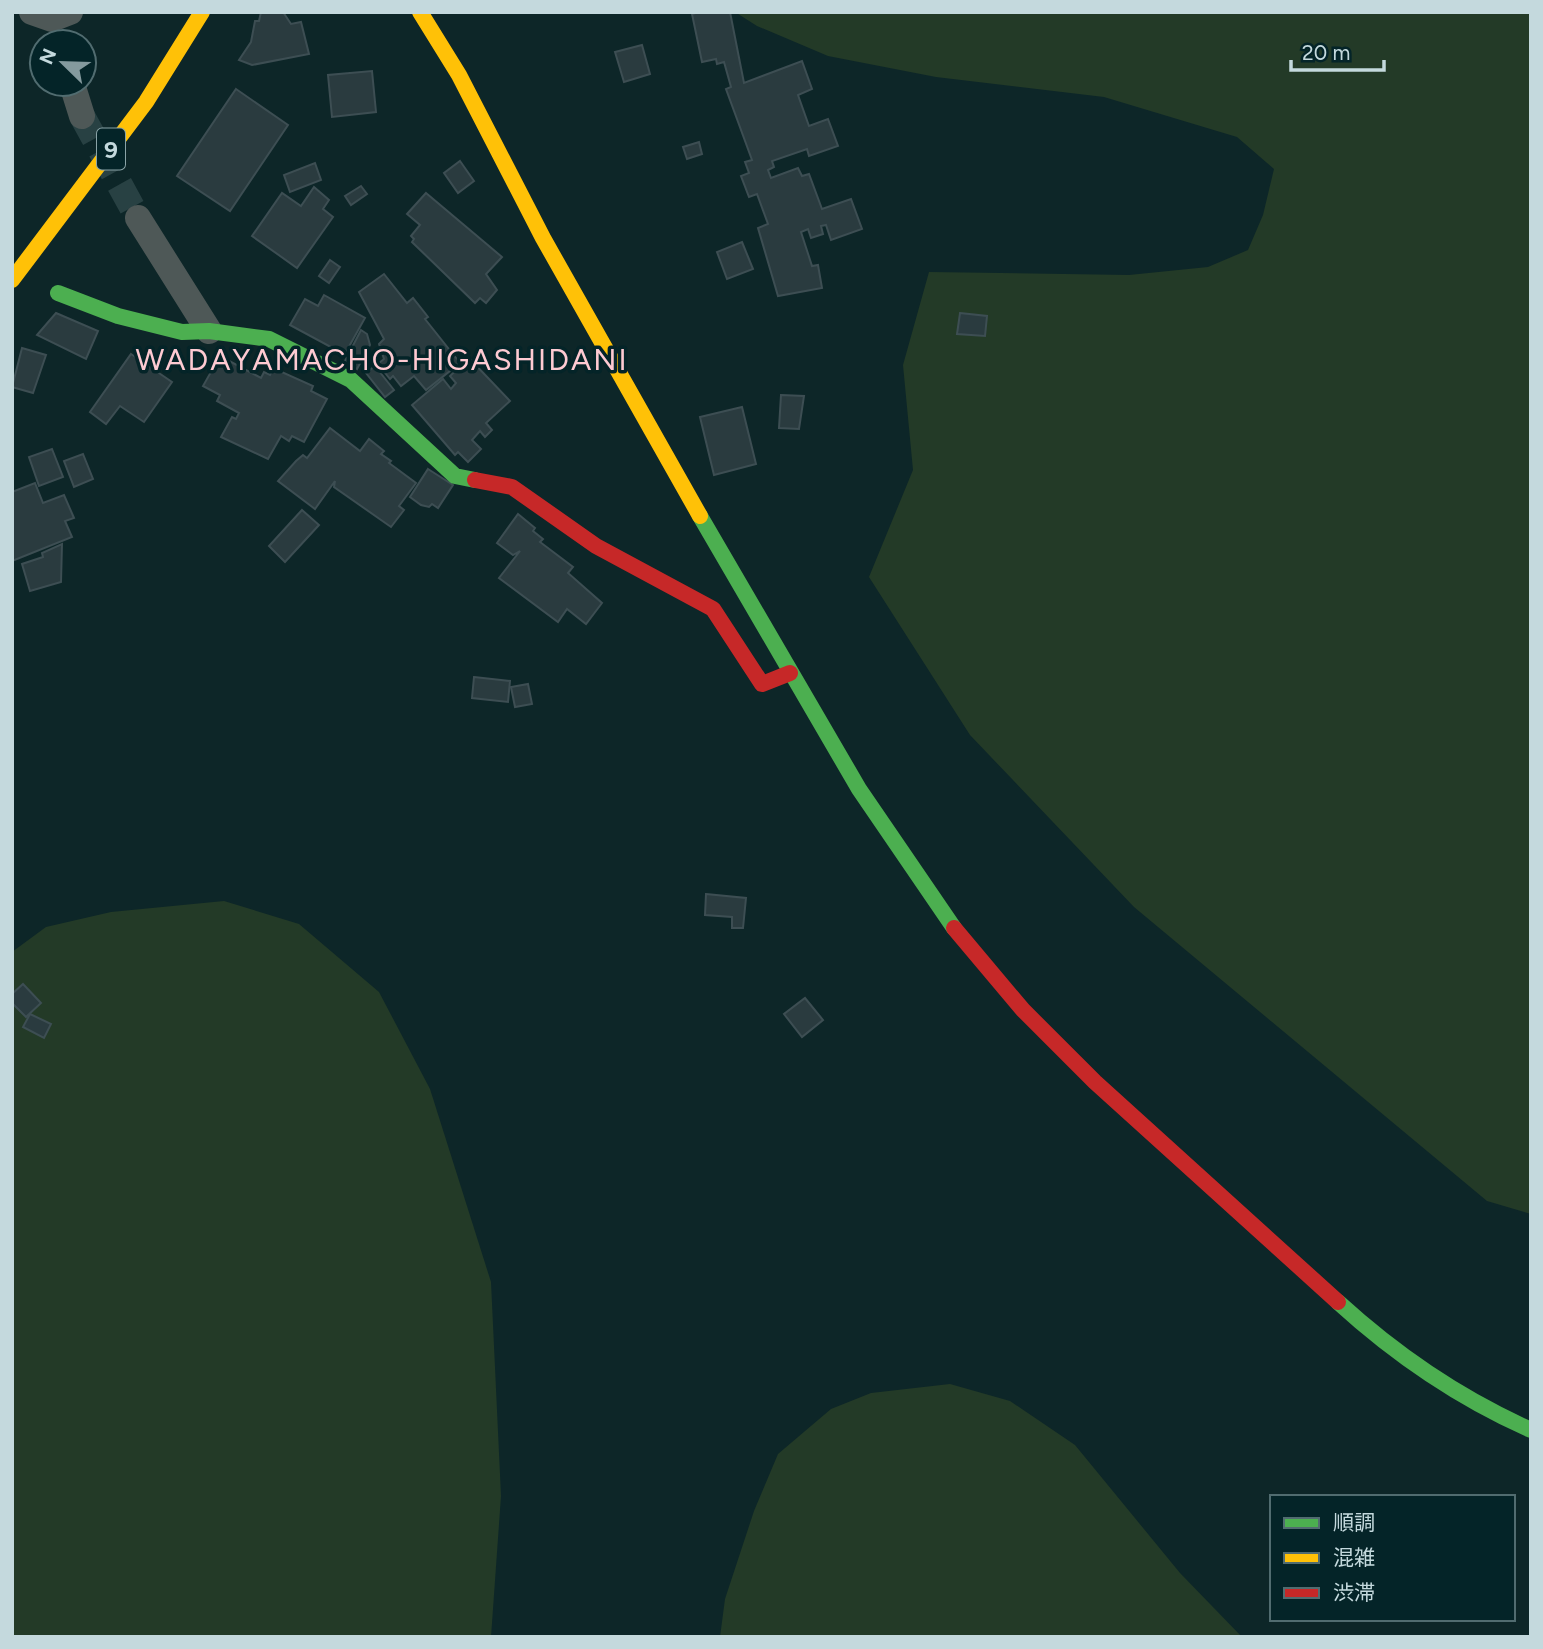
<svg xmlns="http://www.w3.org/2000/svg" width="1543" height="1649" viewBox="0 0 1543 1649" font-family="Figtree,'Noto Sans JP',sans-serif">
<rect width="100%" height="100%" fill="#0d2628"/>
<g fill="#233a27">
<path d="M 735,12 L 1531,12 L 1531,1214 L 1487,1201 L 1134,907 L 970,735 L 869,577 L 913,470 L 903,365 L 929,272 L 1129,275 L 1208,267 L 1248,250 L 1263,215 L 1274,169 L 1237,137 L 1104,97 L 936,77 L 828,56 L 757,26 Z"/>
<path d="M 224,901 L 299,924 L 379,992 L 430,1089 L 491,1282 L 501,1496 L 491,1637 L 12,1637 L 12,952 L 46,927 L 111,912 Z"/>
<path d="M 950,1384 L 1010,1401 L 1075,1445 L 1180,1573 L 1242,1637 L 720,1637 L 725,1599 L 754,1511 L 778,1454 L 831,1409 L 871,1393 Z"/>
</g>
<g fill="#2a3b3f" stroke="#3d4e53" stroke-width="2">
<path d="M 261,12 L 283,12 L 291,24 L 301,22 L 309,54 L 252,65 L 239,60 L 251,42 L 255,21 L 259,21 Z"/>
<path d="M 699,12 L 730,12 L 744,83 L 802,61 L 812,89 L 798,95 L 809,126 L 828,119 L 838,146 L 809,156 L 807,149 L 772,161 L 774,167 L 768,170 L 771,178 L 798,168 L 802,176 L 809,174 L 822,209 L 851,199 L 862,229 L 831,240 L 826,225 L 821,226 L 823,234 L 811,238 L 808,229 L 801,232 L 812,266 L 818,265 L 822,288 L 778,296 L 758,228 L 768,224 L 757,194 L 749,197 L 741,176 L 749,173 L 745,162 L 752,160 L 726,89 L 731,87 L 724,62 L 717,64 L 716,59 L 702,62 L 692,14 Z"/>
<path d="M 642,45 L 650,74 L 624,82 L 615,52 Z"/>
<path d="M 372,71 L 376,112 L 332,117 L 328,75 Z"/>
<path d="M 236,89 L 288,125 L 230,211 L 177,176 Z"/>
<path d="M 699,142 L 702,154 L 687,159 L 683,147 Z"/>
<path d="M 460,161 L 474,181 L 458,193 L 444,173 Z"/>
<path d="M 315,163 L 321,180 L 290,192 L 284,175 Z"/>
<path d="M 361,186 L 367,194 L 351,205 L 345,196 Z"/>
<path d="M 314,187 L 329,200 L 323,209 L 333,217 L 297,268 L 252,236 L 282,193 L 301,206 Z"/>
<path d="M 426,193 L 502,257 L 486,274 L 497,290 L 486,303 L 480,298 L 475,303 L 412,242 L 414,239 L 411,236 L 420,225 L 407,214 Z"/>
<path d="M 742,242 L 753,269 L 727,279 L 717,252 Z"/>
<path d="M 330,260 L 340,267 L 329,283 L 319,276 Z"/>
<path d="M 384,274 L 407,303 L 413,298 L 428,317 L 425,319 L 460,363 L 426,390 L 414,376 L 401,386 L 393,376 L 390,379 L 378,364 L 384,359 L 379,344 L 384,339 L 359,292 Z"/>
<path d="M 324,295 L 365,318 L 346,352 L 340,352 L 290,325 L 305,299 L 318,306 Z"/>
<path d="M 56,313 L 98,331 L 86,359 L 37,335 Z"/>
<path d="M 960,313 L 987,316 L 985,336 L 957,334 Z"/>
<path d="M 361,330 L 367,334 L 370,345 L 357,369 L 345,361 Z"/>
<path d="M 22,348 L 46,355 L 33,393 L 12,387 Z"/>
<path d="M 131,354 L 172,382 L 144,422 L 120,406 L 106,424 L 90,412 Z"/>
<path d="M 220,356 L 261,378 L 264,372 L 270,375 L 273,368 L 313,386 L 311,391 L 327,399 L 304,442 L 292,436 L 289,441 L 281,436 L 268,459 L 221,437 L 232,417 L 236,419 L 239,413 L 217,401 L 220,395 L 203,386 Z"/>
<path d="M 469,358 L 510,401 L 486,423 L 492,430 L 485,437 L 480,431 L 472,440 L 481,449 L 468,462 L 458,452 L 455,455 L 412,405 L 443,379 L 451,389 L 456,383 L 450,376 Z"/>
<path d="M 375,366 L 394,390 L 385,397 L 366,373 Z"/>
<path d="M 781,395 L 804,396 L 799,429 L 779,428 Z"/>
<path d="M 742,407 L 756,464 L 714,475 L 700,417 Z"/>
<path d="M 330,428 L 360,451 L 369,439 L 384,451 L 381,454 L 391,461 L 389,463 L 416,483 L 399,506 L 404,510 L 391,527 L 334,487 L 335,481 L 315,509 L 278,481 L 296,461 L 303,455 L 307,458 Z"/>
<path d="M 52,449 L 63,477 L 39,486 L 29,457 Z"/>
<path d="M 83,454 L 93,479 L 74,487 L 64,461 Z"/>
<path d="M 428,469 L 453,485 L 438,508 L 432,504 L 429,507 L 421,505 L 410,497 Z"/>
<path d="M 35,483 L 43,503 L 64,495 L 74,518 L 65,521 L 72,537 L 12,561 L 12,492 Z"/>
<path d="M 302,510 L 319,525 L 285,562 L 269,546 Z"/>
<path d="M 518,514 L 535,528 L 533,531 L 543,539 L 540,542 L 573,567 L 568,573 L 602,603 L 586,624 L 567,609 L 558,622 L 499,578 L 520,551 L 513,555 L 497,543 Z"/>
<path d="M 62,544 L 61,582 L 30,591 L 22,564 L 43,557 L 42,553 Z"/>
<path d="M 474,677 L 510,681 L 508,702 L 472,698 Z"/>
<path d="M 528,684 L 532,704 L 515,707 L 511,687 Z"/>
<path d="M 706,894 L 746,898 L 743,928 L 732,928 L 732,917 L 705,915 Z"/>
<path d="M 23,984 L 41,1003 L 26,1017 L 12,1003 L 12,994 Z"/>
<path d="M 805,998 L 823,1020 L 802,1037 L 784,1014 Z"/>
<path d="M 30,1014 L 51,1024 L 44,1038 L 23,1027 Z"/>
</g>
<g fill="none" stroke-linecap="round" stroke-linejoin="round">
<path stroke="#284143" stroke-width="26" stroke-dasharray="26 13" stroke-linecap="butt" d="M 82,116 L 138,218"/>
<g stroke="#4e5857" stroke-width="26">
<path d="M 32,12 L 52,19 L 70,12"/>
<path d="M 72,84 L 82,116"/>
<path d="M 138,218 L 209,331"/>
</g>
<g stroke="#4caf50" stroke-width="16">
<path d="M 58,293 L 118,316 L 182,332 L 209,331 L 269,339 L 351,380 L 455,476 L 475,480"/>
<path d="M 700,516 L 859,789 L 954,928"/>
<path d="M 1338,1302 C 1396,1355 1459,1398 1531,1430"/>
</g>
<g stroke="#ffc107" stroke-width="16">
<path d="M 420,12 L 459,75 L 543,238 L 700,516"/>
<path d="M 12,280 L 146,102 L 202,12"/>
</g>
<g stroke="#c62828" stroke-width="16">
<path d="M 475,480 L 512,487 L 596,546 L 713,609 L 762,684 L 790,673"/>
<path d="M 954,928 L 1023,1010 L 1095,1082 L 1338,1302"/>
</g>
</g>
<g text-anchor="middle" dominant-baseline="central" stroke-width="7" stroke-linejoin="round" paint-order="stroke">
<rect fill="#042428" stroke="#8aa3a7" stroke-width="2" x="97" y="128.5" width="28" height="41" rx="5"/>
<g font-size="24" font-weight="bold" fill="#c4d9dd">
<text x="111" y="149">9</text>
</g>
<g font-size="30" letter-spacing="2" fill="#fecad2" stroke="#042428">
<text x="382" y="359">WADAYAMACHO-HIGASHIDANI</text>
</g>
</g>
<rect width="1543" height="1649" fill="none" stroke="#c4d9dd" stroke-width="28"/>
<rect x="1270" y="1495" width="245" height="126" fill="#042428" stroke="#516c70" stroke-width="2"/>
<rect x="1284" y="1518" width="35" height="10" fill="#4caf50" stroke="#516c70" stroke-width="2"/>
<text x="1333" y="1530" font-size="21" fill="#c4d9dd">順調</text>
<rect x="1284" y="1553" width="35" height="10" fill="#ffc107" stroke="#516c70" stroke-width="2"/>
<text x="1333" y="1565" font-size="21" fill="#c4d9dd">混雑</text>
<rect x="1284" y="1588" width="35" height="10" fill="#c62828" stroke="#516c70" stroke-width="2"/>
<text x="1333" y="1600" font-size="21" fill="#c4d9dd">渋滞</text>
<g transform="translate(63 63) rotate(293)"><circle r="33" fill="#042428" stroke="#516c70" stroke-width="2"/>
<path d="M0-5L12 26L0 18L-12 26Z" fill="#849a9e"/>
<text y="-10" font-size="19" font-weight="bold" text-anchor="middle" fill="#c4d9dd">N</text>
</g>
<path d="M1291 60v10h93v-10" fill="none" stroke="#c4d9dd" stroke-width="3.5"/>
<text x="1302" y="60" font-size="21" fill="#c4d9dd" stroke="#042428" stroke-width="5" paint-order="stroke">20 m</text>
</svg>
